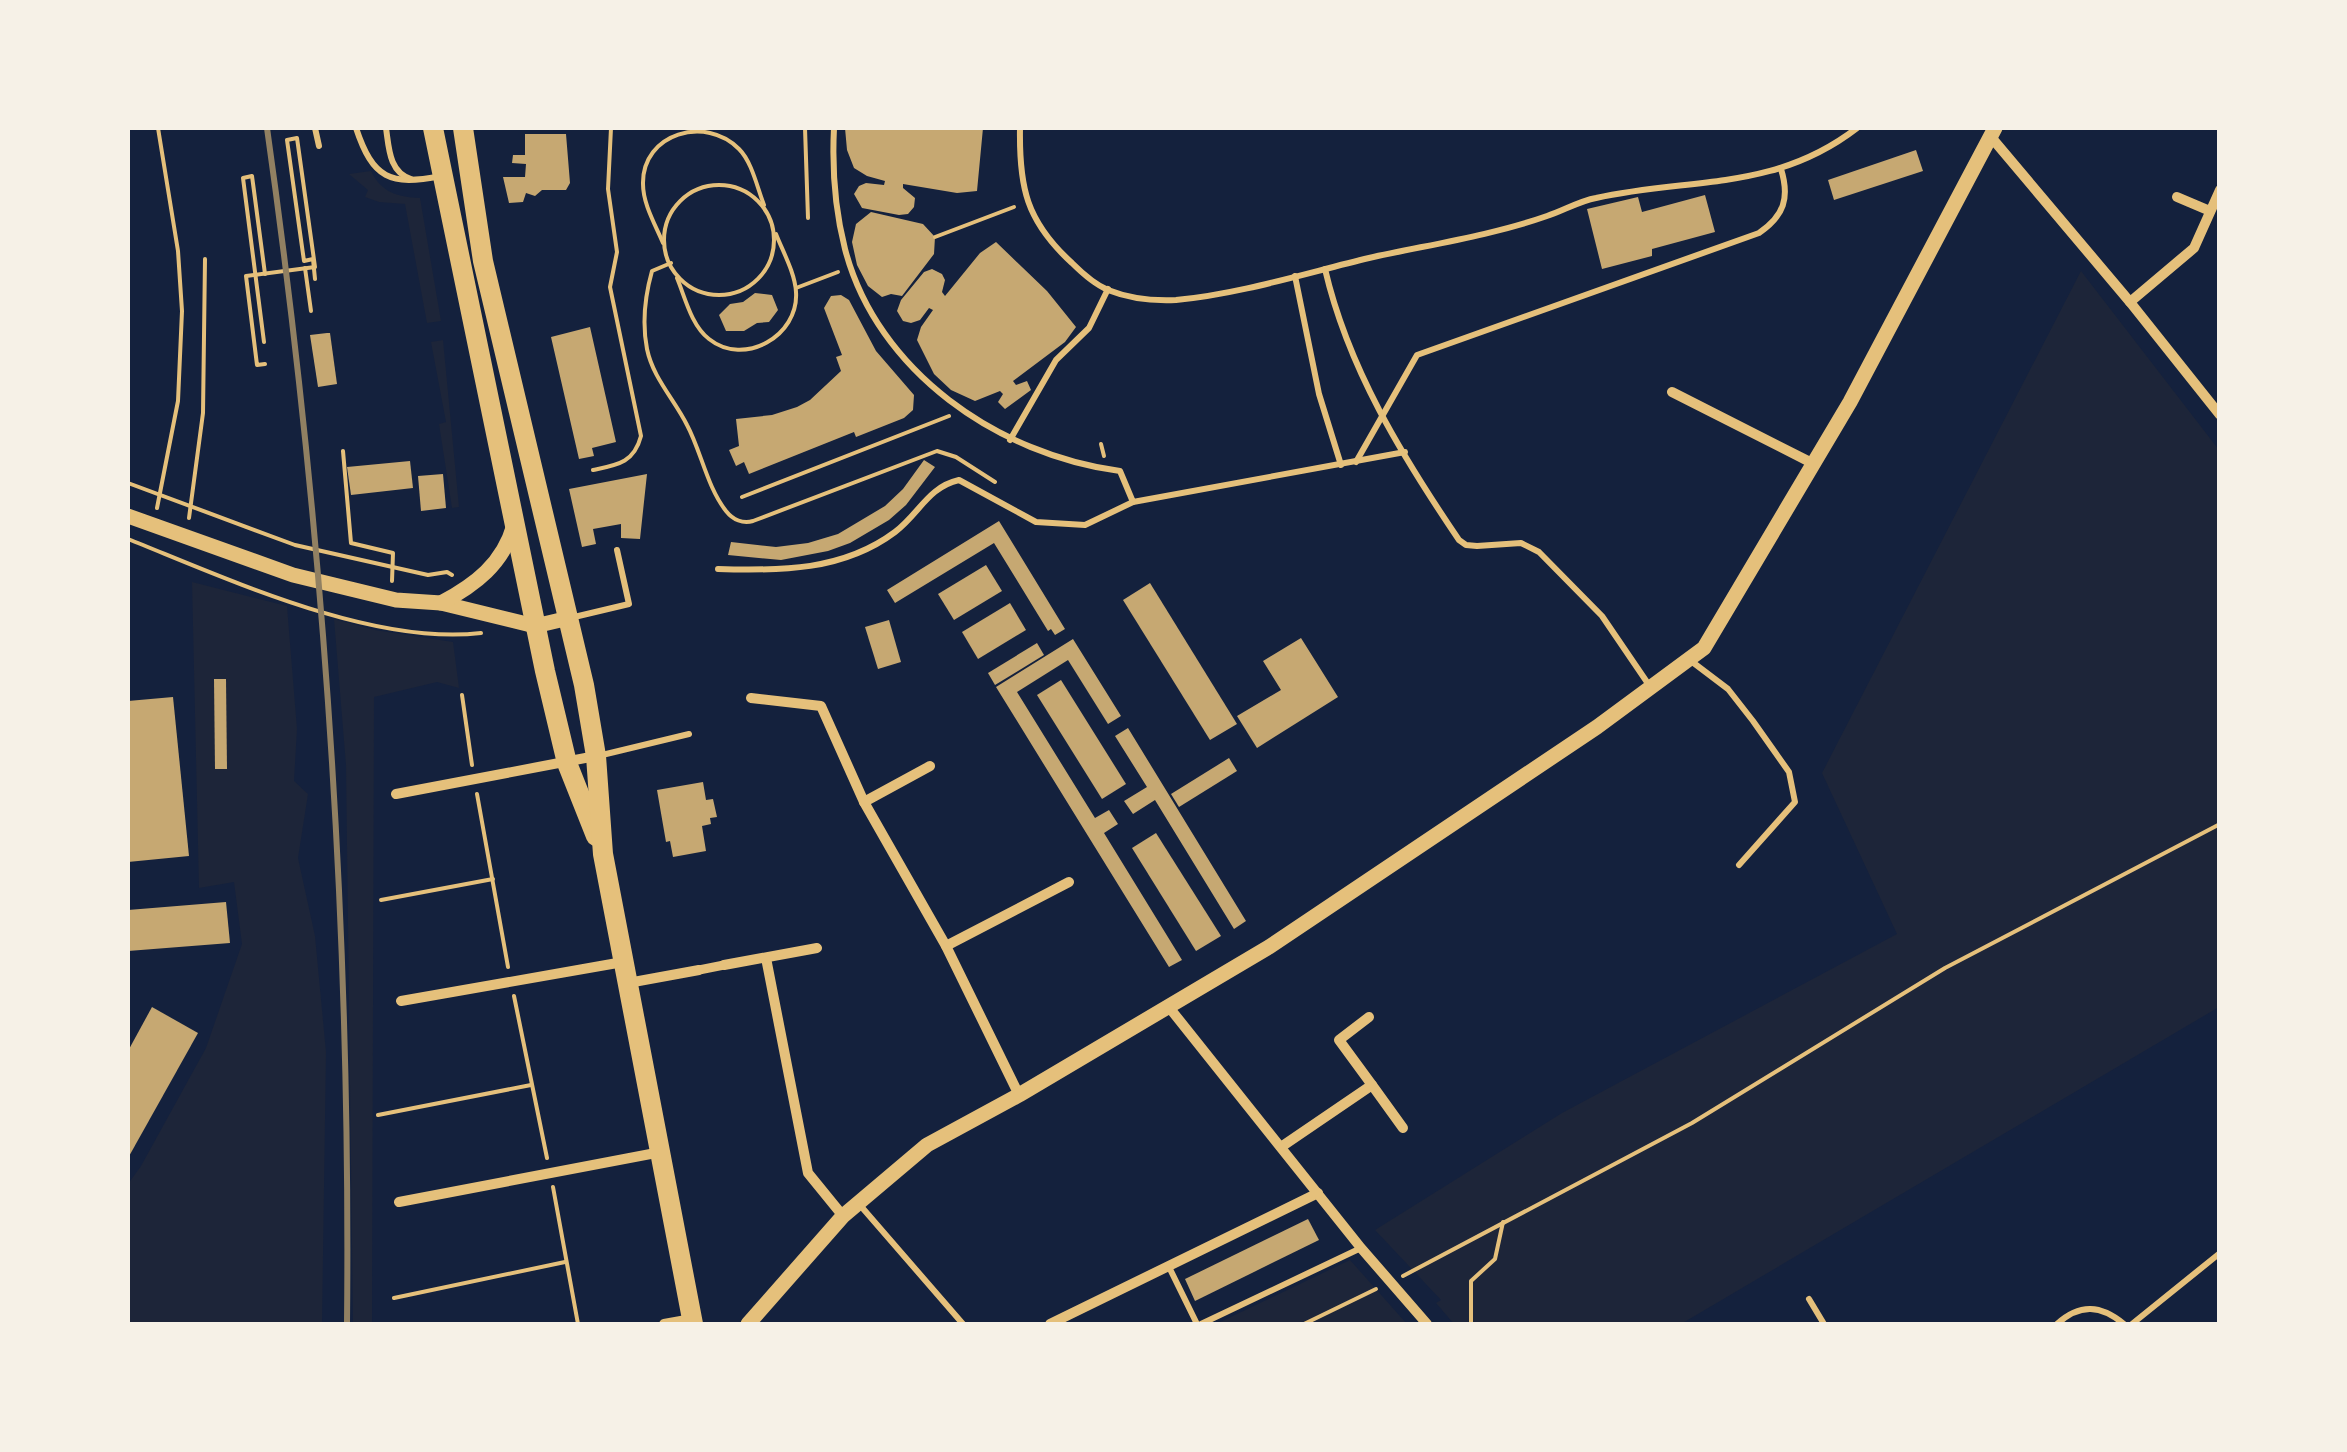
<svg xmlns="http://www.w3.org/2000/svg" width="2347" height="1452" viewBox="0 0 2347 1452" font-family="Mulish,sans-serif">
<rect width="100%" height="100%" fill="#14213d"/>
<g fill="#1d2539">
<path d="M 371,171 C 381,192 397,197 420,198 L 441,321 L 427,323 L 405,204 L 379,202 L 365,197 L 368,190 L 349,174 Z"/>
<path d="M 2081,271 L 2219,450 L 2219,1007 L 1681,1324 L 1454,1324 L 1436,1303 L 1441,1300 L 1375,1230 L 1562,1113 L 1897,934 L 1822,773 Z"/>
<path d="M 443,340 L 459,507 L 452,508 L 439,424 L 446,422 L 431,342 Z"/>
<path d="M 192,582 L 287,606 L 297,729 L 294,781 L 308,794 L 298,858 L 315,936 L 326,1052 L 322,1324 L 128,1324 L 128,1184 L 141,1166 L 206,1048 L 242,944 L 234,882 L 199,888 Z"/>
<path d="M 334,619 L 375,630 L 453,642 L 459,688 L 437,682 L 374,697 L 372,1324 L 353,1324 L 346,765 Z"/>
<path d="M 1350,1260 L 1407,1324 L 1216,1324 Z"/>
</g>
<g fill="#c6a872">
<path d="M 845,128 L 983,128 L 977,191 L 957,193 L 903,184 L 903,188 L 915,198 L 914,207 L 908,214 L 899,215 L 862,208 L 854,194 L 859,186 L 866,183 L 884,185 L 885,181 L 867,176 L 854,168 L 847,150 Z"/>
<path d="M 525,134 L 566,134 L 570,183 L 566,190 L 542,190 L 535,196 L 526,193 L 523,202 L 509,203 L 503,177 L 525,177 L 526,164 L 512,163 L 513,155 L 525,155 Z"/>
<path d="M 1916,150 L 1923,171 L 1834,200 L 1828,180 Z"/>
<path d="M 1705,195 L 1715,232 L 1652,249 L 1652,256 L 1602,269 L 1587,209 L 1638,197 L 1642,212 Z"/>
<path d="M 871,212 L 923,224 L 935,237 L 934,254 L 902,296 L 891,294 L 882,297 L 868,286 L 857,265 L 852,242 L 856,224 Z"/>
<path d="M 996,242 L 1047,291 L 1076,327 L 1065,342 L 1013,381 L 1016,385 L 1027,381 L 1031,390 L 1005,409 L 998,402 L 1003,394 L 1000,391 L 975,401 L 951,390 L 934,374 L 917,340 L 921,327 L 933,310 L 929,308 L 920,320 L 911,323 L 903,321 L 897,311 L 901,300 L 924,272 L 932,269 L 942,274 L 945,280 L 942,292 L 945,296 L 980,253 Z"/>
<path d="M 755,293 L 772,295 L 778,310 L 769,322 L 757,323 L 744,331 L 726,331 L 719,315 L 730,304 L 743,302 Z"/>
<path d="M 841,295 L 849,300 L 876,351 L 914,395 L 913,410 L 904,418 L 856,437 L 854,432 L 749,474 L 744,462 L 736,466 L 729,450 L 739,446 L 736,419 L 772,415 L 797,407 L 810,400 L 841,371 L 836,357 L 842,355 L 824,308 L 831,296 Z"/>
<path d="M 590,327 L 616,442 L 592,448 L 594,456 L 579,459 L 551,337 Z"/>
<path d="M 327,333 L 330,333 L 337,384 L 318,387 L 310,335 Z"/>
<path d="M 924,460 L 935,467 L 906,505 L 889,520 L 850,543 L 828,551 L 781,560 L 728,555 L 731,542 L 776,547 L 808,543 L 838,534 L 885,506 L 903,489 Z"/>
<path d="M 410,461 L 413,488 L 351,495 L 347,467 Z"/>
<path d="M 443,474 L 446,508 L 421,511 L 418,476 Z"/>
<path d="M 647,474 L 640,539 L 621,538 L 621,524 L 593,529 L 596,544 L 582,547 L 569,489 Z"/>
<path d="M 999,521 L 1065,629 L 1055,635 L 1051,629 L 1048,631 L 994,543 L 895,603 L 887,590 Z"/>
<path d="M 986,565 L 1002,591 L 954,620 L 938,594 Z"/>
<path d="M 1150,583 L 1237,724 L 1210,740 L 1123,600 Z"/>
<path d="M 1010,603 L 1026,630 L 978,659 L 962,632 Z"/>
<path d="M 889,620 L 901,662 L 878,669 L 865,627 Z"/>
<path d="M 1301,638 L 1338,697 L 1257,748 L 1237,716 L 1281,690 L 1263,661 Z"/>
<path d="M 1073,639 L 1121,716 L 1108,724 L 1068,660 L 1017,692 L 1095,818 L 1109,810 L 1118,824 L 1104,833 L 1182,960 L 1169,967 L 996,687 Z"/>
<path d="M 1037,643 L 1044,655 L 995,685 L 988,673 Z"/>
<path d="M 214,679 L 226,679 L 227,769 L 215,769 Z"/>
<path d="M 1061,680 L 1126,784 L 1102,799 L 1037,695 Z"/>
<path d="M 173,697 L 189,856 L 128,862 L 128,701 Z"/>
<path d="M 1128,728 L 1246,921 L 1234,929 L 1155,800 L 1133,814 L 1124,801 L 1147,787 L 1115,736 Z"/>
<path d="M 1229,758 L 1237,771 L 1179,807 L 1171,794 Z"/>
<path d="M 703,782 L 706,800 L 713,799 L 717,817 L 710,818 L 711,824 L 702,826 L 706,851 L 673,857 L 670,841 L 666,842 L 657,790 Z"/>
<path d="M 1156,833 L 1221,936 L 1196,951 L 1132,848 Z"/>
<path d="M 226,902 L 230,943 L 128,951 L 128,910 Z"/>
<path d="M 152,1007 L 198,1033 L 128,1158 L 128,1051 Z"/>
<path d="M 1308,1219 L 1319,1240 L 1195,1301 L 1185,1279 Z"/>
</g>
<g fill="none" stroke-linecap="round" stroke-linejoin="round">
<g stroke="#e5c07b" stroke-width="4">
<path d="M 805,128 L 808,218"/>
<circle cx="719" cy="240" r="55"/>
<path d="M 935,237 L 1014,207"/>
<path d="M 663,243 C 655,224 643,204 643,184 C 642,133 706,115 739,149 C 752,162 757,187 764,205"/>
<path d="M 671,263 L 652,271 C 645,296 642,323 647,349 C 653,378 674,399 687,425 C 701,451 707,487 726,511 C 733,520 743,524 753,521 L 937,451 L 956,457 L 995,482"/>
<path d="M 305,268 L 311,311"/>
<path d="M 677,278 C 685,297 691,325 709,339 C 744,367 799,336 796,292 C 795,273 783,252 776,234"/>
<path d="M 796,288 L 838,272"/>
<path d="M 264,342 L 243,178 L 252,176 L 265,274"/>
<path d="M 265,364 L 257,365 L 246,276 C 269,273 292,270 315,267 L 297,138 L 287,140 L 304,261 L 313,259 L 315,279"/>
<path d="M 1101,444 L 1104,456"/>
<path d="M 343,451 L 351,543 L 393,553 L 392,581"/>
<path d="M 593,470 C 617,465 634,463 641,436 L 610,287 L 617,252 L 608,189 L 611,128"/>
<path d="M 128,483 L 295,545 L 428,575 L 447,572 L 452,575"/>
<path d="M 742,497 L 949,416"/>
<path d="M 157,508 L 178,401 L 182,311 L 178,251 L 158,128"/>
<path d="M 189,518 L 203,413 L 205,259"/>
<path d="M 128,539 C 228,579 373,646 481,633"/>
<path d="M 462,695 L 472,765"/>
<path d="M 477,794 L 508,967"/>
<path d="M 381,900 L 493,879"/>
<path d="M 514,996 L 547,1158"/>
<path d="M 378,1115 L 531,1085"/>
<path d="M 553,1187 L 578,1324"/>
<path d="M 1403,1276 L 1692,1123 L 1945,968 L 2220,824"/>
<path d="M 394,1298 L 565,1262"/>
<path d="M 1304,1324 L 1376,1289"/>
<path d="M 1471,1324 L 1471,1281 L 1495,1259 L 1503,1222"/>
</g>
<g stroke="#e5c07b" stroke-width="6">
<path d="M 315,128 L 319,146"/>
<path d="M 356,128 C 373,179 390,186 441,176"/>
<path d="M 386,128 C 389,148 389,172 411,179"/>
<path d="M 834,128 C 832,168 835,210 845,249 C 877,372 999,455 1120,471 L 1133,502 L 1405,452"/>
<path d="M 1020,128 C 1019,187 1026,221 1072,263 C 1083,274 1094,284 1108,290 C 1128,298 1154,301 1176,300 C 1240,294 1306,273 1369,258 C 1427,245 1490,236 1547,216 C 1563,211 1579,201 1596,198 C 1691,177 1774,192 1857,128"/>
<path d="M 1325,269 C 1348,368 1402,456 1459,540 L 1466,545 L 1477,546 L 1521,543 L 1539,552 L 1602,616 L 1651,688"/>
<path d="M 1295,276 L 1319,394 L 1341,465"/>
<path d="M 1010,440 L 1056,360 L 1089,328 L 1108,289"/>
<path d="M 1356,462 L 1417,355 L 1759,233 C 1784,216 1790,198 1781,169"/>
<path d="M 718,569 C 780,571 843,571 895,532 C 919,514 928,487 959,480 L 1036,522 L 1085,525 L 1133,502"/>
<path d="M 570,618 L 629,604 L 617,550"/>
<path d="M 1691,661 L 1728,689 L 1753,721 L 1789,772 L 1795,802 L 1739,865"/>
<path d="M 602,755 L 689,734"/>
<path d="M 859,1204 L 963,1324"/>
<path d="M 1169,1267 L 1197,1324"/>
<path d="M 1809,1299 L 1824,1324"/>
<path d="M 1201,1324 L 1361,1248"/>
<path d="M 2057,1324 C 2080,1303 2101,1305 2124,1324"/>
<path d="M 2132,1324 L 2220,1253"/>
</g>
<path stroke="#e5c07b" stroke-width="9" d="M 699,970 L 724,965"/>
<g stroke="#e5c07b" stroke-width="10">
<path d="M 1991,137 L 2130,302 L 2220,415"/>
<path d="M 2177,197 L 2210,211"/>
<path d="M 2130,302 L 2194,248 L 2220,190"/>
<path d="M 1672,392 L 1814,464"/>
<path d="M 751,698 L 821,706 L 864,802 L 946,946 L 1019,1095"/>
<path d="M 396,794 L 596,756"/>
<path d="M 864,802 L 930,766"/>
<path d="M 946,946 L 1069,882"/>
<path d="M 766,958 L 808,1173 L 843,1216"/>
<path d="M 724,965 L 817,948"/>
<path d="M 628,983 L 699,970"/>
<path d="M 401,1001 L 623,962"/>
<path d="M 1168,1006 L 1361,1248 L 1427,1324"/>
<path d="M 1372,1085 L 1403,1128"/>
<path d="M 1281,1147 L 1372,1085 L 1339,1040 L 1369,1017"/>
<path d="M 399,1202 L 661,1152"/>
<path d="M 664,1324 L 692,1319"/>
<path d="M 1050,1324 L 1318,1193"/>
</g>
<g stroke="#e5c07b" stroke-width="15">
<path d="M 128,516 L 293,575 L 396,600 L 441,603 L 535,626 L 569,618"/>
<path d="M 441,603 C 475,585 503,564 514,525"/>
<path d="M 748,1324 L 843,1216 L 927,1145 L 1019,1095 L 1269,947 L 1597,727 L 1704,648 L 1850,402 L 1995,128"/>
</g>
<g stroke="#e5c07b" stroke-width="20">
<path d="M 433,128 L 545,671 L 567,763 L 596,836"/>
<path d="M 463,128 L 483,261 L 584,685 L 596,756 L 603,854 L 693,1324"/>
</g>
<path stroke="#918062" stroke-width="6" d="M 267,128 C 323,524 351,924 347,1324"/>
</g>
<rect width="2347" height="1452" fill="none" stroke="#f6f1e7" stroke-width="260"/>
</svg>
